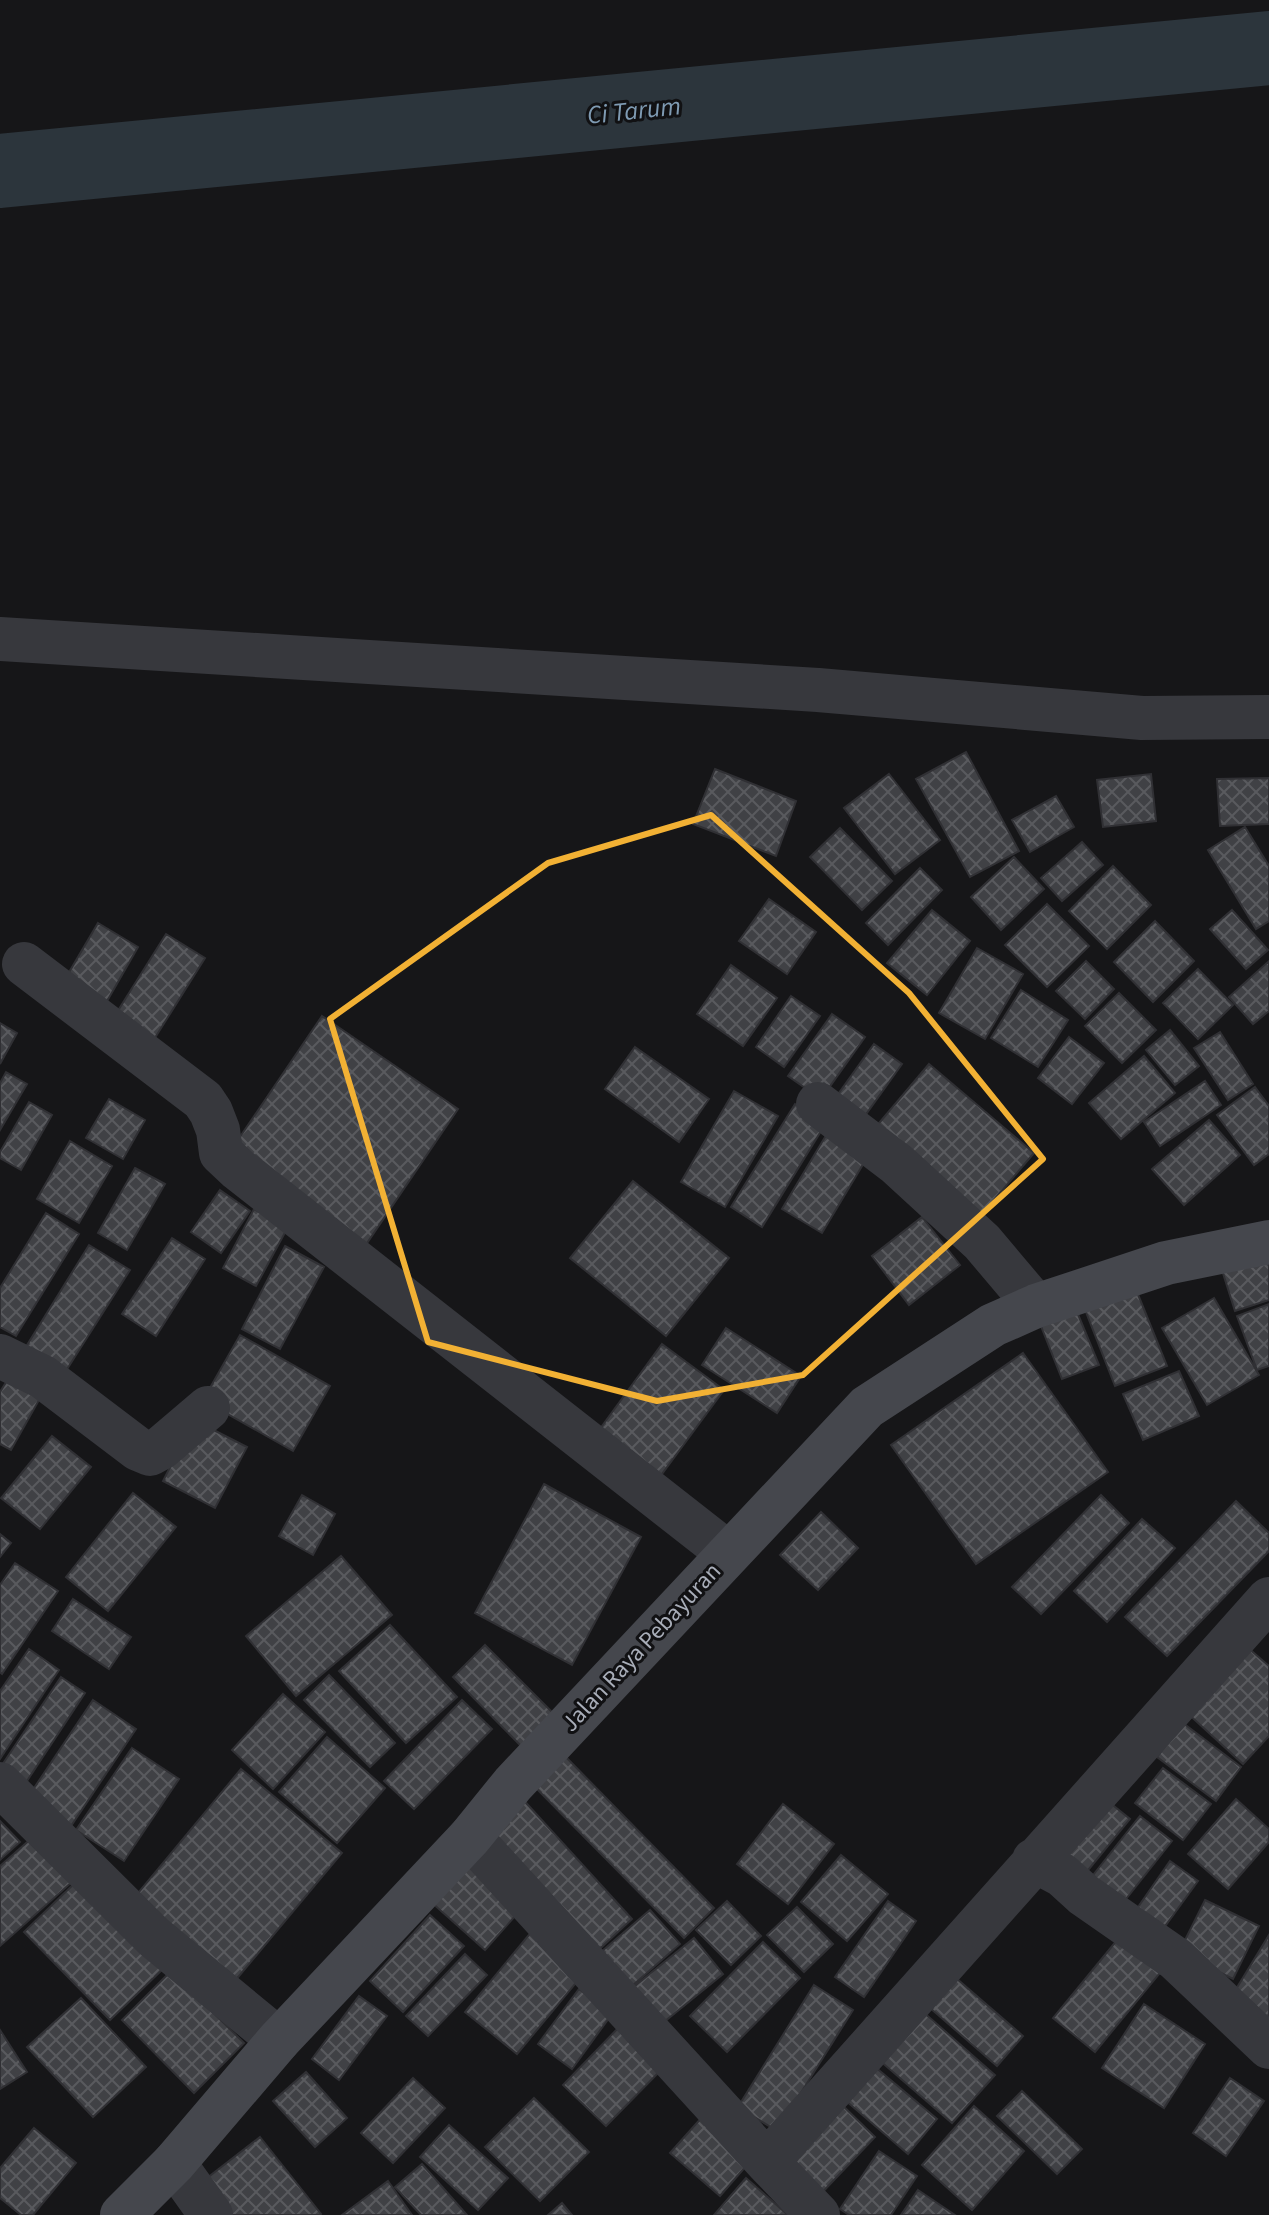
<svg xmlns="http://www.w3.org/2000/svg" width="1269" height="2215" viewBox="0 0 1269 2215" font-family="'Source Sans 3',sans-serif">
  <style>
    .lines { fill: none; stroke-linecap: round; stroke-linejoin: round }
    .river { stroke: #2c353c; stroke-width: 74 }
    .building { fill: url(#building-cross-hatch); stroke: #303034; stroke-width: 2 }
    .street { stroke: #37383d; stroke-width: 44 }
    .secondary { stroke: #45474d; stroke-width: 44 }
    .marked { fill: none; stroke: #f2b134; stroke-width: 6; stroke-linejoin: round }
    .labels { text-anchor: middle; stroke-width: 6; stroke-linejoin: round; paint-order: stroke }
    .street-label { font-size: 24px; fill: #a8adb8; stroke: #111113 }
    .water-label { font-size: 26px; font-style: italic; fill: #7f9bb3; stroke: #111113 }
  </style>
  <defs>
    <pattern id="building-cross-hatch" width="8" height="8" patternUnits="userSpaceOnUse" patternTransform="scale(2)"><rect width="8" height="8" fill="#404145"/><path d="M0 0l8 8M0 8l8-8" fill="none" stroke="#595a5e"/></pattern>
  </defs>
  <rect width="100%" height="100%" fill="#161618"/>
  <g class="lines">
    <path class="river" d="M0,171L1269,48"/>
  </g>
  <path class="building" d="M966,752L1019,851L970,877L916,779Z
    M715,769L796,801L776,856L693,824Z
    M889,774L940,840L895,874L844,808Z
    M1151,774L1156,821L1103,827L1097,780Z
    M1269,778V824L1220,826L1217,779Z
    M1056,796L1074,827L1030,852L1012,820Z
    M1245,827L1269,866V921L1256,929L1208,850Z
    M840,828L892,881L862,910L810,857Z
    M1082,842L1103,865L1062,901L1041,878Z
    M1014,857L1044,889L1001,930L971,897Z
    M1113,866L1151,905L1107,949L1069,911Z
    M920,868L942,890L888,945L866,923Z
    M769,899L816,932L787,974L739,941Z
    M1047,904L1089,946L1047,987L1005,945Z
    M932,910L970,941L927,995L887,963Z
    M1232,910L1268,950L1246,969L1210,929Z
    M1155,921L1194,961L1153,1002L1114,962Z
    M98,923L138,947L102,1010L61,986Z
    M166,934L205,958L153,1041L114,1017Z
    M977,948L1023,974L985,1039L939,1013Z
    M1086,961L1114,989L1085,1019L1056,991Z
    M1269,961V1011L1253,1024L1229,997Z
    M731,965L777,998L743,1046L697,1014Z
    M1198,969L1233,1005L1198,1039L1163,1003Z
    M1021,990L1068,1020L1038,1067L991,1038Z
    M1119,993L1156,1030L1122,1063L1085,1026Z
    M791,996L820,1016L784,1067L756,1047Z
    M832,1014L865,1037L821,1099L788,1076Z
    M322,1016L458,1109L365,1246L229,1153Z
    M0,1023L17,1033L0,1064Z
    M1170,1030L1199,1066L1175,1085L1146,1050Z
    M1220,1032L1253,1084L1228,1100L1194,1048Z
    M1069,1037L1104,1063L1072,1104L1038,1078Z
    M874,1044L902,1064L859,1124L831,1104Z
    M635,1047L709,1099L679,1142L605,1089Z
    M1144,1056L1175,1093L1121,1139L1089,1103Z
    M929,1064L1034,1153L974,1223L869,1135Z
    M6,1072L27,1084L0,1130V1083Z
    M1205,1081L1221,1105L1160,1146L1144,1122Z
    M1255,1087L1269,1106V1154L1254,1165L1217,1115Z
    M734,1091L778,1116L725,1207L681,1182Z
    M109,1099L145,1120L123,1159L86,1138Z
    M29,1102L52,1115L21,1170L0,1158V1152Z
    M795,1104L826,1123L762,1227L731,1207Z
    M1209,1120L1240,1155L1184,1205L1152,1169Z
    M828,1132L868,1156L822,1233L782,1209Z
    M70,1141L112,1166L79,1223L37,1199Z
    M135,1168L165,1184L127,1250L98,1233Z
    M633,1181L729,1258L666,1336L570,1258Z
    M220,1190L250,1211L221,1253L191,1232Z
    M254,1209L288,1227L256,1286L223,1268Z
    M46,1213L79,1234L16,1336L0,1327V1288Z
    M922,1217L960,1265L909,1305L872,1256Z
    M172,1238L205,1259L156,1336L122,1314Z
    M89,1245L130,1270L64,1374L24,1350Z
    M285,1246L324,1267L280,1349L242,1329Z
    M1269,1251V1300L1235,1311L1221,1267Z
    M1135,1287L1167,1366L1115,1386L1084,1307Z
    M1214,1298L1259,1375L1207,1405L1162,1328Z
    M1269,1304V1366L1257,1370L1237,1316Z
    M1075,1307L1099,1365L1062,1379L1039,1321Z
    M726,1328L801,1376L777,1413L702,1365Z
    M240,1335L330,1386L293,1451L203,1400Z
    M662,1344L724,1390L656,1482L594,1437Z
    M1023,1353L1108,1472L976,1564L891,1445Z
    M16,1366L48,1384L11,1450L0,1444V1392Z
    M1179,1371L1199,1416L1143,1440L1123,1394Z
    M194,1420L247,1447L215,1508L163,1481Z
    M52,1436L91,1467L40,1529L1,1498Z
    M544,1484L641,1537L572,1665L475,1613Z
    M133,1493L176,1527L108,1611L66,1577Z
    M302,1495L335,1514L313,1555L279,1536Z
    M1101,1495L1129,1523L1041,1614L1012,1587Z
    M1236,1501L1269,1533V1551L1167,1656L1125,1617Z
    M821,1512L858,1548L818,1590L780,1555Z
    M1142,1519L1175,1548L1107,1622L1074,1591Z
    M0,1534L11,1543L0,1557Z
    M341,1556L392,1615L296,1696L246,1636Z
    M15,1563L58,1591L2,1674L0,1672V1585Z
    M73,1599L131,1637L109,1669L52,1631Z
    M390,1625L457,1697L406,1743L339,1671Z
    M485,1645L556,1716L523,1748L453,1677Z
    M1246,1646L1269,1666V1736L1243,1764L1185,1711Z
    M29,1649L59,1670L0,1759V1691Z
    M329,1675L395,1743L370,1767L304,1700Z
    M61,1677L85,1693L23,1787L0,1768Z
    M283,1694L325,1732L273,1789L232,1750Z
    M93,1700L136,1729L71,1826L28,1797Z
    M462,1700L492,1729L414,1809L384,1781Z
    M1183,1723L1241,1767L1216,1801L1157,1757Z
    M327,1737L385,1788L337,1843L279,1792Z
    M132,1748L179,1779L124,1861L76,1830Z
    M560,1751L714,1908L684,1938L529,1781Z
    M1163,1768L1211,1804L1183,1840L1135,1803Z
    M241,1769L342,1853L234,1982L133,1899Z
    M518,1794L632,1919L592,1956L478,1832Z
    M1104,1798L1130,1819L1080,1880L1054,1859Z
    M1236,1799L1269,1829V1842L1228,1889L1188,1854Z
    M783,1804L834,1844L788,1904L737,1864Z
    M1140,1816L1172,1841L1114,1914L1082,1889Z
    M0,1821L20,1842L0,1860Z
    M33,1837L73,1881L0,1946V1866Z
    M460,1851L523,1907L485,1950L422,1894Z
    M841,1855L888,1894L847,1941L801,1902Z
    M1170,1861L1198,1881L1163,1929L1136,1910Z
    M79,1879L165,1967L110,2020L24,1932Z
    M1205,1900L1259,1926L1233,1979L1179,1952Z
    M727,1901L761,1936L731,1965L696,1930Z
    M888,1901L916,1921L864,1997L835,1977Z
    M797,1907L833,1944L804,1972L767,1935Z
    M650,1910L680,1944L632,1986L602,1951Z
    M430,1915L464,1946L403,2012L370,1981Z
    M1127,1928L1169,1962L1095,2052L1053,2018Z
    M533,1930L585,1972L517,2054L465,2012Z
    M1269,1935V2024L1230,1999Z
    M694,1938L723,1974L659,2026L630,1990Z
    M763,1942L800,1978L727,2052L690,2016Z
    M465,1954L487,1975L428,2036L406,2016Z
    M171,1971L244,2043L194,2093L122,2020Z
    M956,1978L1023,2036L997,2066L930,2008Z
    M814,1985L853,2010L777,2131L738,2107Z
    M579,1989L612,2014L572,2069L538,2044Z
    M359,1996L387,2016L339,2080L312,2059Z
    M81,1998L146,2067L93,2117L27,2047Z
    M1144,2004L1205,2044L1164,2108L1102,2068Z
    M922,2011L995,2075L952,2123L879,2060Z
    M623,2023L666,2065L606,2126L563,2085Z
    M0,2030L27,2072L0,2089Z
    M868,2061L937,2119L908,2154L839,2095Z
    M306,2072L347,2118L315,2147L273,2101Z
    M413,2078L445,2108L393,2163L361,2133Z
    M1230,2078L1264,2101L1226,2156L1193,2133Z
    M1022,2091L1082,2149L1057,2174L997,2116Z
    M534,2098L589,2152L540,2201L485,2147Z
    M837,2100L875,2137L815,2200L776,2163Z
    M974,2106L1024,2151L972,2210L922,2165Z
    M704,2115L753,2158L720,2196L670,2153Z
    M449,2125L508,2178L478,2210L420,2157Z
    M34,2128L76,2163L33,2215H21L0,2198V2168Z
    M260,2137L321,2214L320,2215H228L202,2182Z
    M879,2151L917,2176L891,2215H849L840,2209Z
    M422,2164L467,2215H421L395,2187Z
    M746,2178L788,2215H714Z
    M388,2181L412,2215H342Z
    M918,2190L955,2215H901Z
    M562,2203L572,2215H548Z"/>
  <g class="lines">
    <path class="street" d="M0,639L818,690L1142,718L1269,717
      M24,964L203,1100L211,1112L218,1130L221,1153L238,1169L728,1553
      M818,1104L897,1164L982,1242L1036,1306
      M0,1356L43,1377L138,1449L150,1454L161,1448L208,1408
      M0,1784L154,1937L279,2040
      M470,1837L767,2162L818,2215
      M1034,1860L1062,1875L1084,1895L1176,1959L1269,2047
      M767,2162L1269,1599
      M174,2163L211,2215"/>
    <path class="secondary" d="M122,2215L174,2163L279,2040L470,1837L513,1784L867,1407L993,1325L1036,1306L1166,1263L1269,1242"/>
  </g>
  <path class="marked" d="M711,815L909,993L1043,1159L803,1375L657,1401L428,1342L330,1019L548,863Z"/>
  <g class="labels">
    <g class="street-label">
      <text transform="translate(641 1647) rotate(-47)" y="8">Jalan Raya Pebayuran</text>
    </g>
    <g class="water-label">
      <text transform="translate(634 110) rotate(-6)" y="9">Ci Tarum</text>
    </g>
  </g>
</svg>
